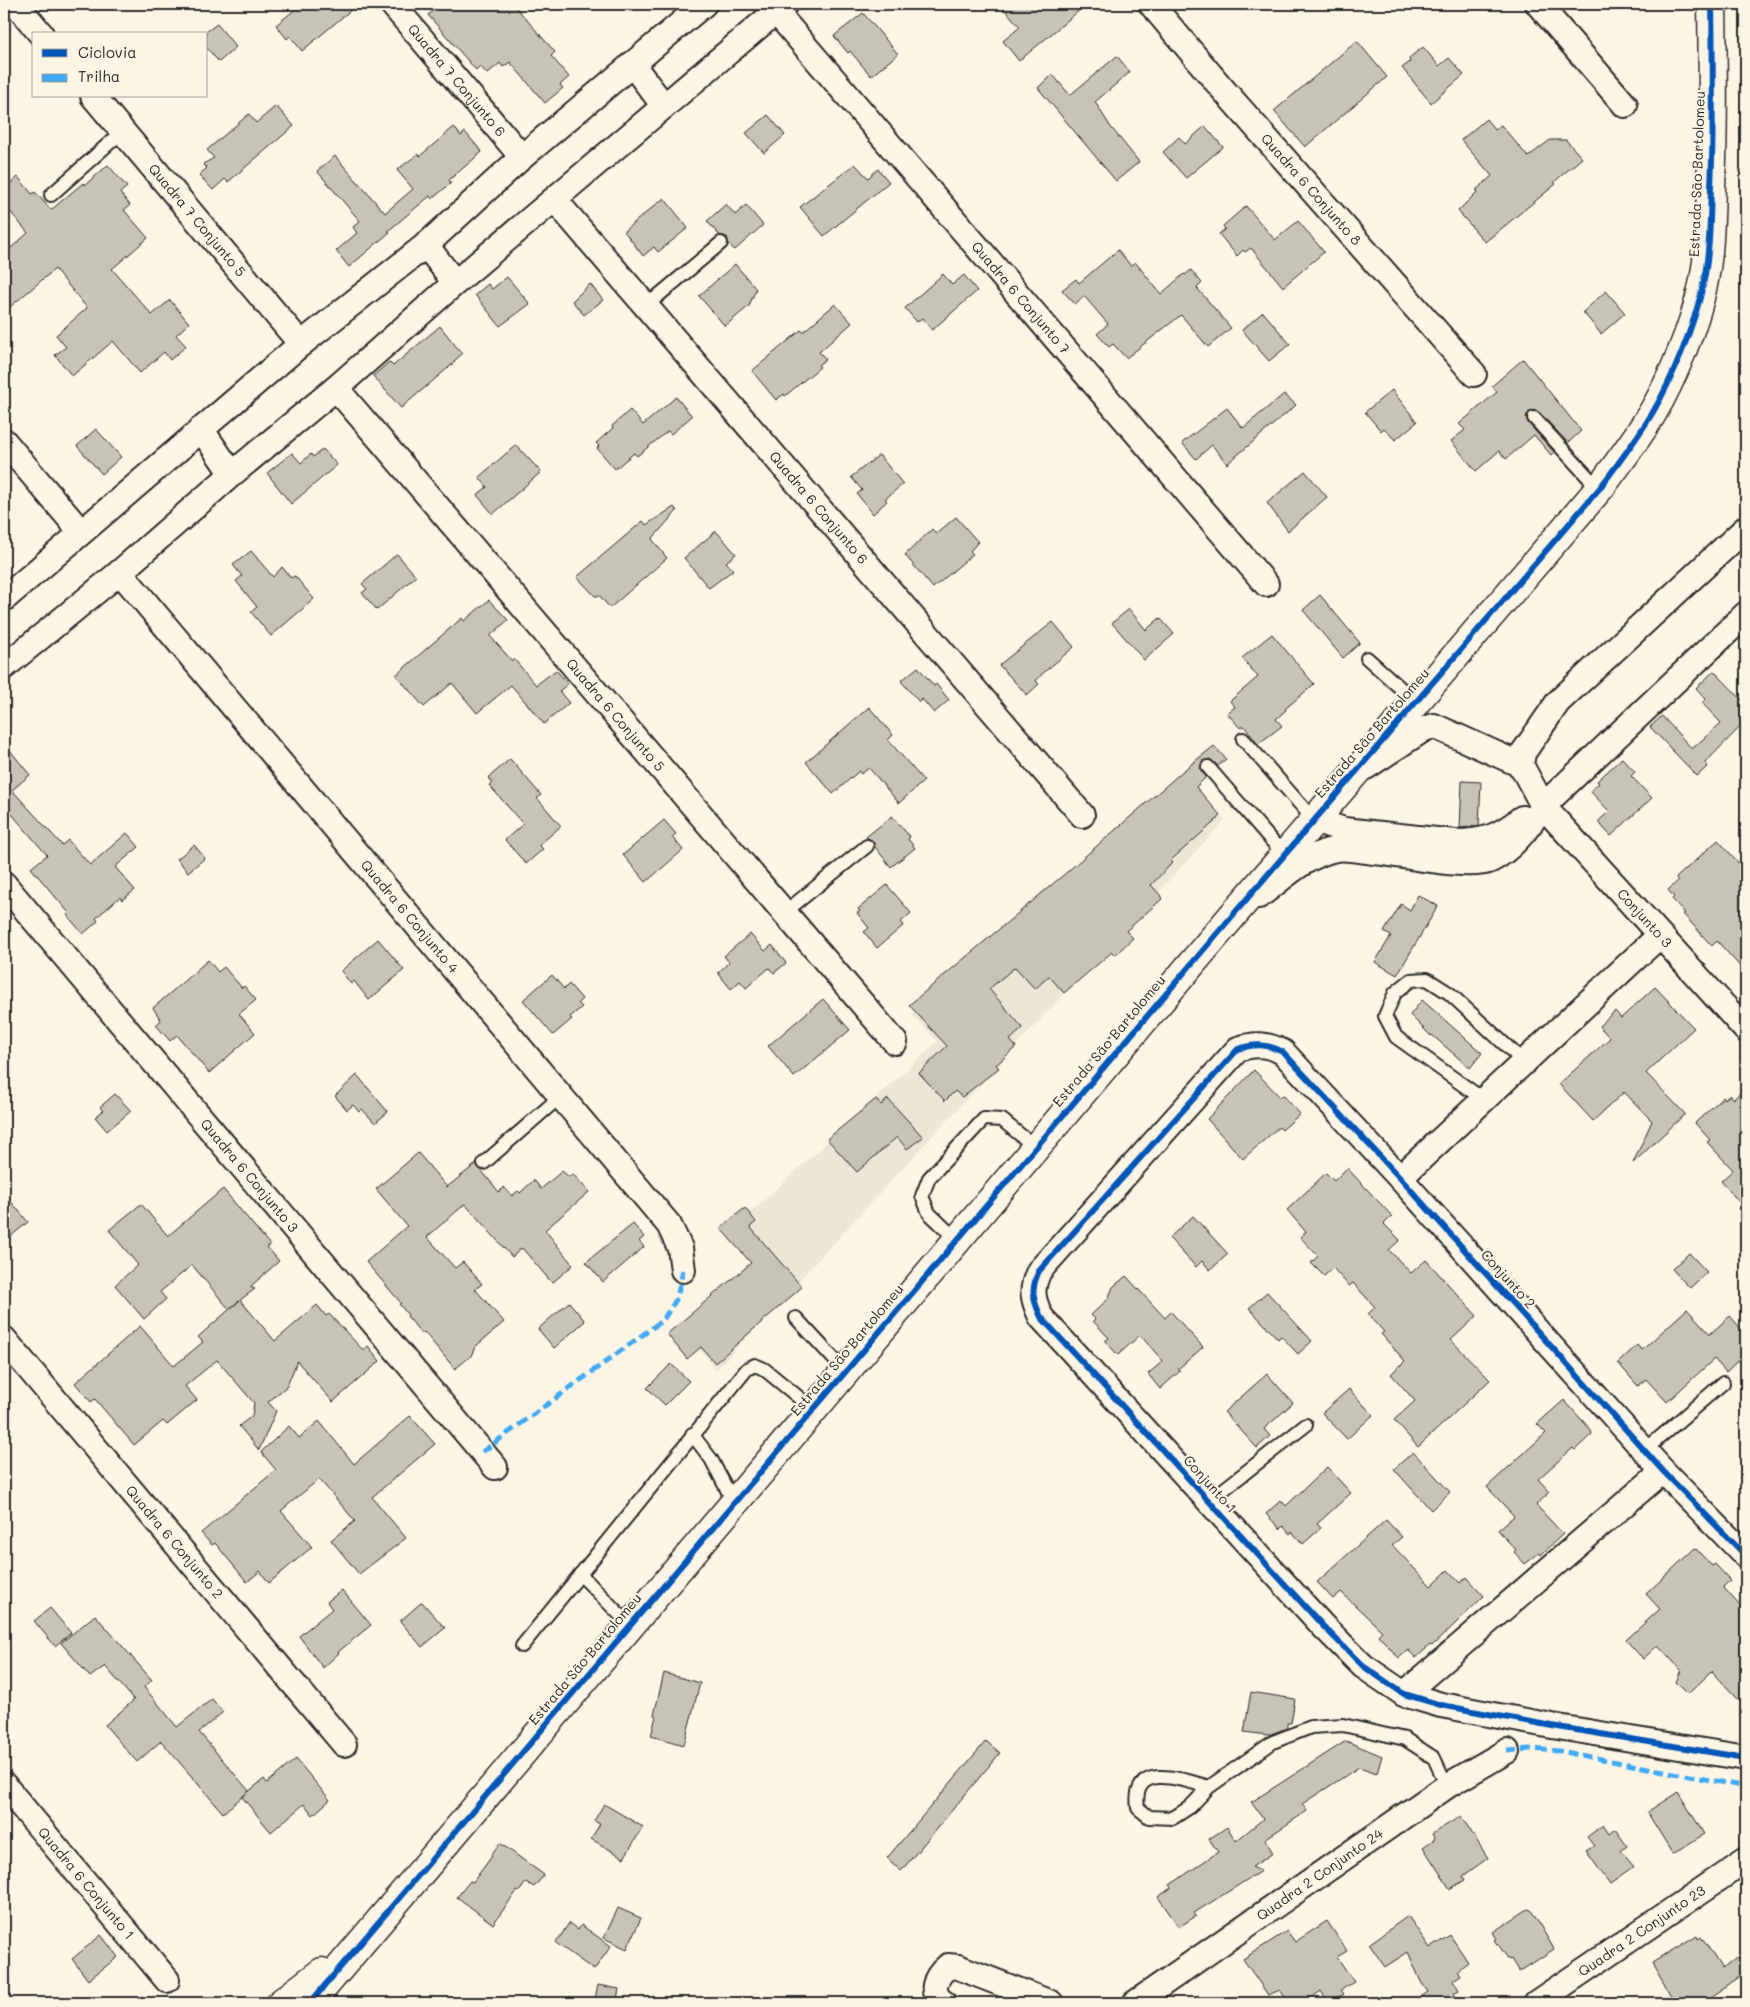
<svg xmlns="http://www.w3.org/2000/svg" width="1750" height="2007" viewBox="0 0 1750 2007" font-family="Mali,sans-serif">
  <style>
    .built { fill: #ece6d7 }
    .building { fill: #c8c3b7; stroke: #2b2b2b }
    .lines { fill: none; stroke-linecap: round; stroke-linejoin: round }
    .service-casing { stroke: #2b2b2b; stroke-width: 16 }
    .minor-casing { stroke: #2b2b2b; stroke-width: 28 }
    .tertiary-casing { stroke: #2b2b2b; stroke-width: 31 }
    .service { stroke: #fcf5e5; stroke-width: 12 }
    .minor { stroke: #fcf5e5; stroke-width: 24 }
    .tertiary { stroke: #fcf5e5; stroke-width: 28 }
    .quiet { stroke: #3fa9f5; stroke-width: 5; stroke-dasharray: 10 5; stroke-linecap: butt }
    .cycleway-casing { stroke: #fcf5e5; stroke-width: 9 }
    .cycleway { stroke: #0057b8; stroke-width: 6 }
    .labels { text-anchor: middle; stroke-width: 4.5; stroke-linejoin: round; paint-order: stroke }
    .street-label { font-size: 14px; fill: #2b2b2b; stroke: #fcf5e5 }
  </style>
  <rect width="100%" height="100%" fill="#fcf5e5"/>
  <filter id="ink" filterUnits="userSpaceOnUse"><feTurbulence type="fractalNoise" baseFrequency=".02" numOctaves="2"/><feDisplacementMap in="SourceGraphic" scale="10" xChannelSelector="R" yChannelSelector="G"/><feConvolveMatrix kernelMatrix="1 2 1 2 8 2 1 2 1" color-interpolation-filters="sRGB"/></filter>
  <g filter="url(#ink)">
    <path class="built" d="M1179,775L1225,820L716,1370L682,1327L756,1267L727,1234L938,1041L912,1015Z"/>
    <path class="building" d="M302,4H358L302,51L290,36L287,39L276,25Z
      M441,4H513L555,52L551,56L569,77L560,85L563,88L545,103L510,62L503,67L500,63L487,74L480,66L476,70L428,15Z
      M1000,4H1087L1019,61L1003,41L1020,27Z
      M863,13L898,54L871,76L850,51L848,53L834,36Z
      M217,24L236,47L219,62L206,47V32Z
      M1357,41L1387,77L1305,147L1274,111Z
      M1423,47L1439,66L1449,58L1464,75L1431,103L1402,68L1410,62L1409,58Z
      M1117,56L1130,72L1095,102L1110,126L1139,162L1116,181L1038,88L1052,74L1070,95Z
      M276,106L294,126L228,182L225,179L213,190L199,175L207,168L203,164L214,158L207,150L249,114L256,123Z
      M768,115L785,135L764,153L746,133Z
      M1486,119L1495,130L1501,125L1528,157L1550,140H1566L1582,158L1554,182L1556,184L1485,242L1458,211L1478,191L1476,190L1492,176L1461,140Z
      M1205,126L1223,147L1186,178L1163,152L1179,137L1185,144Z
      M454,127L461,136L465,132L482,152L449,180L451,183L432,199L430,196L388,231L390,232L349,267L336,251L357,233L353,227L360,221L317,171L335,156L385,213L413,189L397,170L418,154L420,156Z
      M855,164L868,178L878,169L889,182L824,236L800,207Z
      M108,165L127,187L120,193L130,205L124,210L148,238L112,269L152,315L170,300L189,323L176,335L186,346L170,360L164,352L140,373L113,341L72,376L55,355L66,347L56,335L87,308L55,269L4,312V254L28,233L4,204V189L18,177L32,194L35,192L51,210L83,183L85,185Z
      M664,198L688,228L658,252L654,247L643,256L624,231Z
      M726,204L735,215L746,205L763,225L735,250L729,245L727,237L719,235L707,221Z
      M1246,206L1275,240L1298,221L1324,252L1283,287L1251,248L1245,252L1243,250L1237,256L1219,234L1225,229L1223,226Z
      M1118,250L1131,266L1135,262L1161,294L1184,274L1185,275L1191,270L1202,283L1197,288L1231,328L1208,347L1181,315L1126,358L1113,344L1109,347L1097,334L1108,324L1084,296L1075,304L1062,290L1076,279L1079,283Z
      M735,264L756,289L749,306L725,326L699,296Z
      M943,274L952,285L964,275L977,291L932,330L922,318L917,322L905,308Z
      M507,277L530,304L500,326L475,295L488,284L492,289Z
      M590,284L603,300L584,315L572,301Z
      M1606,291L1625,313L1601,334L1583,312Z
      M835,304L852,323L819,352L826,359L818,365L820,367L785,396L784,394L776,400L752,371L801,330L803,332Z
      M1263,312L1290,344L1269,361L1242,330Z
      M440,326L462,354L454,361L455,362L401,408L373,376L389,362L393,366Z
      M1523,359L1581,431L1568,443L1540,413L1532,410L1526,416L1528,423L1554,452L1551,455L1534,435L1506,459L1499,451L1476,471L1451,441L1465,430L1459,424L1497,392L1492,386Z
      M1392,390L1417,422L1395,440L1384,428L1381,431L1365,412Z
      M1284,394L1296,405L1227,464L1212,445L1196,459L1182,443L1227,408L1243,428Z
      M676,397L692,416L671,434L668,431L637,456L634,453L615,469L597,448L599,446L596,443L613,428L612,426L630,410L643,425Z
      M96,429L121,457L102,474L77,446Z
      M516,445L541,472L493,514L477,495L487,487L479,477Z
      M323,449L337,465L291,504L267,473L292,453L301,463L311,454L313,457Z
      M879,455L903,484L885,499L887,501L873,514L857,494L862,490L851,477Z
      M1305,471L1327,497L1288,531L1267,503Z
      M674,507L677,511L652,539L667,558L610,608L600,596H595L577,577L643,521L646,525Z
      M956,517L978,542L970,551L973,554L933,588L905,555L932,529L936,534Z
      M716,531L736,554L726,562L733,570L709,588L684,558Z
      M251,551L273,577L282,567L291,578L295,576L314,599L271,636L251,612L257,607L236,581L242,576L233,565Z
      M397,554L416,576L377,610L362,593L367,589L362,584Z
      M1320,595L1360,643L1343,658L1303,610Z
      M489,600L508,620L490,636L512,661L514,659L536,685L556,670L568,684L559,691L569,703L544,724L511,685L477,713L452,683L424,707L396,675L462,618L464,621Z
      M1129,609L1146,630L1160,618L1174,634L1144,660L1112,623Z
      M1053,622L1074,647L1042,674L1036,681L1039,684L1027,695L999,665Z
      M1272,634L1314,684L1285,709L1286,710L1276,719L1282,726L1258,744L1244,726L1240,728L1227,713L1235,707L1230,701L1258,677L1242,658Z
      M918,667L934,686L936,684L949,700L934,713L922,699L919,702L901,681Z
      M1714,671L1746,704V721L1705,763L1708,766L1697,776L1650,727L1662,716L1692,749L1721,723L1702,703L1706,699L1696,688Z
      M869,707L893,735L888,740L924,781L899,803L869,768L861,774L859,771L833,794L806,762Z
      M4,743L30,775L12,790L62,845L68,840L90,865L127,833L139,847L115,867L135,890L122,900L120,897L96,918L98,921L83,934L67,915L69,913L31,868L47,855L4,805Z
      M1214,746L1226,759L1218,766L1210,759L1202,761L1200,769L1206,777L1196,787L1221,816L1170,861L1172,863L1151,885L1163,898L1126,931L1133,938L1115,955L1112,952L1064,993L1049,976L1035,989L1015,967L989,989L1023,1028L1010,1040L1016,1047L996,1065L999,1068L962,1097L955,1091L945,1101L919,1073L947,1046L909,1005L1067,872L1184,770Z
      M1622,758L1635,772L1631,776L1652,798L1611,836L1598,822L1609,811L1590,791L1599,783L1597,781Z
      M510,759L541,795L537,798L561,826L539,845L543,849L526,864L505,840L523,824L489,785L492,783L488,778Z
      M1462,781L1481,782L1479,826L1460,828Z
      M892,816L910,837L908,839L915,848L891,867L875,847L873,841L866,837Z
      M664,820L676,834L672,837L683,850L646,882L623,855Z
      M1718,840L1746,871V973L1717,941L1712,946L1683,914L1685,913L1672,899L1674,897L1668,890L1678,881L1676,878Z
      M194,845L205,858L188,872L177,859Z
      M887,885L911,913L901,922L904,925L877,948L864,932L869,928L857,913L860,911L858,909Z
      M1418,895L1438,906L1397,975L1375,962L1391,936L1384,932L1401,904L1410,910Z
      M750,934L765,951L772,945L786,963L774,973L769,968L746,988L740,981L731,989L718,973L729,962L724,956Z
      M378,939L404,970L369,1000L354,981L351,984L341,971Z
      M208,960L218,972L224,967L242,988L244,986L256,1000L239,1014L255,1033L209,1073L177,1035L170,1041L156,1025L161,1020L153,1008Z
      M552,975L564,989L569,984L582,999L578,1003L582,1007L570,1017L572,1019L553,1035L523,1000Z
      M1655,987L1694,1028L1646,1073L1685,1114L1633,1163L1652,1121L1624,1092L1593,1121L1559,1084L1610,1038L1599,1026L1615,1011L1621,1018Z
      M823,999L850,1030L794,1077L768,1046Z
      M1422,1000L1482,1053L1470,1068L1432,1035L1431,1036L1410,1015Z
      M1254,1070L1280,1097L1283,1095L1300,1114L1282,1130L1279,1127L1272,1133L1243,1159L1207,1119Z
      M357,1075L388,1112L375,1123L362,1109L359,1112L353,1105L347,1110L335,1096Z
      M1746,1086V1210L1721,1181L1733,1170L1707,1142L1710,1140L1695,1123L1723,1097L1725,1099L1730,1095L1734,1099Z
      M115,1094L131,1111L107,1131L95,1117L103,1111L100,1107Z
      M876,1099L881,1105L888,1099L923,1137L907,1149L897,1137L857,1172L827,1139Z
      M418,1153L447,1187L476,1164L499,1192L504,1187L512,1196L518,1191L520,1193L534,1180L541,1189L562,1171L569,1177L573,1174L589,1192L545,1230L573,1265L552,1283L522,1248L512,1257L465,1204L427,1237L455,1268L463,1262L482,1284L475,1289L504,1322L475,1347L471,1356L455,1369L424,1332L422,1334L407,1316L408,1315L399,1304L401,1303L366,1262L407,1226L376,1189Z
      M1347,1168L1392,1216L1384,1224L1400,1240L1389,1250L1411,1273L1426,1260L1477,1316L1451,1340L1490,1380L1418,1447L1394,1420L1415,1401L1391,1374L1405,1361L1381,1334L1384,1332L1368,1314L1375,1307L1353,1283L1349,1286L1333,1268L1324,1276L1311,1263L1318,1256L1300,1237L1306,1232L1287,1210L1326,1173L1334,1181Z
      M223,1189L270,1245L267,1247L279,1261L250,1287L255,1289L240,1300L275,1341L317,1305L326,1316L329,1314L363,1350L368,1346L380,1361L333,1402L297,1361L287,1386L268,1402L276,1411L259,1450L239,1426L252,1416L254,1403L217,1360L185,1386L197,1400L167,1425L163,1421L134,1445L95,1399L91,1402L75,1383L140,1326L174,1366L203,1342L198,1337L239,1301L229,1309L192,1265L160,1292L166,1299L144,1319L115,1285L138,1265L109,1230L141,1204L168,1236Z
      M4,1193L28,1222L4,1242Z
      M745,1208L756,1222L750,1227L802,1287L715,1363L701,1347L687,1359L667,1334L751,1263L720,1228Z
      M1193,1216L1228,1254L1210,1270L1202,1261L1196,1267L1169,1238Z
      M633,1224L644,1237L639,1241L644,1247L603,1282L586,1262Z
      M1689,1253L1707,1272L1690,1288L1672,1269Z
      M1126,1276L1165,1318L1171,1312L1203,1347L1178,1369L1180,1371L1160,1389L1148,1374L1163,1361L1140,1335L1118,1355L1105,1341L1109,1338L1093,1321L1095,1319L1091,1315L1108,1299L1113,1287Z
      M1267,1292L1312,1341L1298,1354L1281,1336L1278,1339L1249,1308Z
      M569,1302L585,1321L554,1348L538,1329Z
      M1687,1309L1710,1334L1730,1316L1746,1334V1353L1726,1372L1714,1359L1667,1402L1646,1379L1638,1386L1618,1363L1637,1345L1642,1350Z
      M671,1364L689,1381L665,1405L647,1388Z
      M1267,1374L1293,1403L1264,1429L1270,1436L1257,1448L1224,1412Z
      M1349,1389L1373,1415L1347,1439L1322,1413Z
      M1564,1400L1591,1430L1592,1434L1575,1450L1573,1448L1538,1479L1550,1492L1536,1505L1563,1534L1541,1555L1539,1553L1525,1564L1514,1552L1516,1550L1498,1530L1514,1516L1487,1487L1546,1433L1537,1424Z
      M410,1416L435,1444L372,1497L406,1538L359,1574L331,1540L355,1521L319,1479L281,1511L312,1547L269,1583L260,1571L247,1582L215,1543L212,1545L201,1533L276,1470L261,1452L289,1426L299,1438L319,1421L354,1464Z
      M1413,1452L1450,1492L1431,1510L1394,1469Z
      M1327,1467L1351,1493L1317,1524L1321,1528L1303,1544L1292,1532L1290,1534L1283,1526L1280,1529L1266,1514L1281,1500L1286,1506Z
      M1386,1520L1402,1537L1392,1545L1431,1586L1448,1570L1460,1583L1467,1577L1484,1596L1432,1646L1430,1645L1416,1658L1408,1650L1399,1658L1378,1635L1382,1631L1341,1592L1333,1599L1317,1582Z
      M1695,1548L1712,1566L1715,1564L1730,1580L1723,1587L1741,1607L1738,1610L1746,1620V1708L1712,1671L1688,1694L1676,1682L1681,1670L1658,1645L1643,1659L1626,1640L1660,1609L1646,1594Z
      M342,1590L371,1625L338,1652L339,1653L323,1668L299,1636L332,1609L327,1602Z
      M422,1602L445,1628L422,1647L400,1621Z
      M50,1608L71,1633L55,1646L34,1621Z
      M95,1615L152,1680L144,1687L177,1727L212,1699L223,1712L199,1732L249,1791L223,1813L161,1741L137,1762L105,1725L134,1700L105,1666L90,1677L61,1643Z
      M664,1673L700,1683L684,1745L651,1736L656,1716L654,1715Z
      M1251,1692L1295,1699L1291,1723H1287V1728L1268,1735L1244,1732Z
      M986,1741L1000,1753L901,1871L887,1858Z
      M1346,1741L1382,1756L1377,1773L1359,1767L1302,1804L1307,1811L1265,1839L1273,1853L1252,1867L1261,1871L1194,1913L1196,1916L1179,1927L1158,1897L1171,1888L1170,1885L1218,1852L1209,1839L1227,1827L1236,1841L1263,1819L1251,1802L1253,1801Z
      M296,1759L330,1800L313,1815L304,1804L271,1832L242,1797L264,1779L267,1783Z
      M1678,1792L1704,1834L1673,1854L1647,1812Z
      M604,1804L643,1827L624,1858L591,1839L600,1824L594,1821Z
      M1461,1816L1488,1858L1463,1876L1465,1880L1450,1889L1423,1847L1435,1839L1432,1834Z
      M1603,1825L1609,1834L1615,1829L1627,1846L1621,1851L1634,1867L1610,1884L1586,1851L1594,1846L1587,1837Z
      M500,1843L544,1875L534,1887L526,1882L519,1892L517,1891L493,1924L457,1897L470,1881L473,1882L492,1856L491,1855Z
      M618,1908L641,1918L627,1949L604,1938Z
      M1528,1909L1531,1910L1554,1949L1519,1972L1511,1959L1509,1960L1495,1940L1497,1939L1493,1932Z
      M1408,1916L1430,1948L1450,1935L1468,1962L1458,1970L1461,1975L1453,1980L1459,1990L1453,1994L1460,2003H1412L1428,1992L1421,1982L1408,1952L1385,1967L1369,1944Z
      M1327,1921L1347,1951L1337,1957L1354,1982L1341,1990L1344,1994L1329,2003L1321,1991L1304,2003H1289L1280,1990L1268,1995L1243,1959L1287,1931L1295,1942Z
      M569,1923L578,1930L581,1925L611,1946L594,1970L556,1943Z
      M101,1935L118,1957L88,1980L72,1959Z
      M1697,1935L1698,1938L1701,1936L1722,1969L1746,1952V1973L1701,2003H1679L1673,1995L1671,1996L1652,1963Z
      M598,1985L619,1989L616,2003H594Z"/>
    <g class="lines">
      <g class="service-casing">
        <path id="service" d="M51,195L123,131
          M646,306L721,243
          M1534,418L1599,489
          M1367,658L1416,702
          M1243,739L1314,820
          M1208,767L1284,855
          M785,912L867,846
          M1484,1100L1396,1037L1385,1016L1395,993L1411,980L1427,979L1449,993L1524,1062
          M484,1163L561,1096
          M957,1240L929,1213L922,1196L929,1178L984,1119L1002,1120L1035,1147
          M796,1318L845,1371
          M692,1434L711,1459L734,1503
          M1645,1450L1723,1383
          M1209,1501L1306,1425
          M580,1574L630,1625
          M522,1646L747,1369L755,1365L764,1369L813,1409
          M1209,1787C1184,1780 1131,1760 1138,1808L1149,1817L1173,1818L1190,1807L1209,1787L1273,1742L1311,1727L1343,1725L1405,1739L1434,1758L1447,1786"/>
      </g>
      <g class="minor-casing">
        <g id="minor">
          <path d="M16,4L41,34"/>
          <path id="s1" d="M392,4L522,157"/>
          <path id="s2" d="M1151,4L1220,86L1474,374"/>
          <path d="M1538,4L1625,105"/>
          <path id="s3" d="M776,12L1266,584"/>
          <path d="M632,64L664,106"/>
          <path id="s4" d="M93,96L301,344"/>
          <path id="s5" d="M555,200L1082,815"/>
          <path d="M426,245L455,283"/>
          <path id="s6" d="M336,388L895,1042"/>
          <path d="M201,429L232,474"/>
          <path d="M4,441L81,532"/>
          <path id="s7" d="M1746,528L1558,702L1523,753L1521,765L1543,806L1746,1030"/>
          <path id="s8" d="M120,572L669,1225L680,1248L683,1270"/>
          <path d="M4,599L301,344L426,245L522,157L704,4"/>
          <path d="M4,667L120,572L232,474L336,388L455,283L785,4"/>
          <path d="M1366,767L1424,729L1434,726L1521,765"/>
          <path d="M1314,820L1344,830L1455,842C1485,842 1498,837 1522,818"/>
          <path id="s9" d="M4,884L495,1467"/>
          <path d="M1259,896C1283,878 1306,855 1336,849C1347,847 1362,851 1374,852C1400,854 1471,870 1491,860C1513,849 1529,826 1543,806L1746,614"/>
          <path d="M1400,1178L1659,936"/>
          <path id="s10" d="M4,1339L344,1744"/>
          <path d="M1746,1556L1663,1471L1400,1178L1283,1052C1267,1044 1255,1043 1238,1049L1039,1271C1030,1290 1033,1300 1041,1317L1323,1626L1363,1666L1404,1694L1441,1705L1552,1726L1746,1758"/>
          <path d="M1404,1694L1663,1471"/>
          <path id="s11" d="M4,1785L167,1980"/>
          <path d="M944,2003C928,1992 935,1977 948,1966L958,1967L1051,2003"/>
          <path id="s12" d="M1135,2003L1447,1786L1507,1751"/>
          <path id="s13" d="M1536,2003L1746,1860"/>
        </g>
      </g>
      <g class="tertiary-casing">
        <path id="tertiary" d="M281,2003L322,1972
          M310,2003L1233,915L1599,489C1618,464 1637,439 1653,412C1673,378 1695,323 1703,285C1710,252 1710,219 1711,186C1714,125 1713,65 1712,4"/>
      </g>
      <use href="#service" class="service"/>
      <use href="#minor" class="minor"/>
      <use href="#tertiary" class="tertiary"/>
      <path class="quiet" d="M482,1452L663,1320L677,1298L683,1270
        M1507,1751L1530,1749L1560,1751L1746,1787"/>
      <g class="cycleway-casing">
        <path id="cycleway" d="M1746,1556L1663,1471L1400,1178L1283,1052C1267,1044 1255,1043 1238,1049L1039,1271C1030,1290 1033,1300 1041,1317L1323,1626L1363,1666L1404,1694L1441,1705L1552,1726L1746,1758
          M310,2003L1233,915L1599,489C1618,464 1637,439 1653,412C1673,378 1695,323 1703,285C1710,252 1710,219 1711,186C1714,125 1713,65 1712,4"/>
      </g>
      <use href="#cycleway" class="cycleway"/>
    </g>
  </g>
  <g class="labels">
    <g class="street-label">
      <text dy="5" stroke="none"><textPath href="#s1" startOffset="100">Quadra 7 Conjunto 6</textPath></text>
      <text transform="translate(1697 174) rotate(-88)" y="5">Estrada São Bartolomeu</text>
      <text dy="5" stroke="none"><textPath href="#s2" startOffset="245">Quadra 6 Conjunto 8</textPath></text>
      <text dy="5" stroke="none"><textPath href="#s4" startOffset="162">Quadra 7 Conjunto 5</textPath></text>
      <text dy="5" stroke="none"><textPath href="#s3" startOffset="376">Quadra 6 Conjunto 7</textPath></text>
      <text dy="5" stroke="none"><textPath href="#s5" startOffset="405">Quadra 6 Conjunto 6</textPath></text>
      <text dy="5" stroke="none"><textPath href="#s6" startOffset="430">Quadra 6 Conjunto 5</textPath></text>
      <text transform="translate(1372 733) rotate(-49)" y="5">Estrada São Bartolomeu</text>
      <text dy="5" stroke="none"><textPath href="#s8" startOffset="450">Quadra 6 Conjunto 4</textPath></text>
      <text dy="5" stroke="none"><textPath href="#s7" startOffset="528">Conjunto 3</textPath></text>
      <text transform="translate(1109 1041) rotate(-50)" y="5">Estrada São Bartolomeu</text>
      <text dy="5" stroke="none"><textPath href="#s9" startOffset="381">Quadra 6 Conjunto 3</textPath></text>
      <text transform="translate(1508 1279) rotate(48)" y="5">Conjunto 2</text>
      <text transform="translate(847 1350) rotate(-50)" y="5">Estrada São Bartolomeu</text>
      <text transform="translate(1210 1484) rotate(48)" y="5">Conjunto 1</text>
      <text dy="5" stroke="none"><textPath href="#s10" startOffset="265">Quadra 6 Conjunto 2</textPath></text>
      <text transform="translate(585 1659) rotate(-50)" y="5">Estrada São Bartolomeu</text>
      <text dy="5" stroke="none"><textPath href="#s12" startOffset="225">Quadra 2 Conjunto 24</textPath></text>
      <text dy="5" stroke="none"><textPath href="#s11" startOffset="128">Quadra 6 Conjunto 1</textPath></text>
      <text dy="5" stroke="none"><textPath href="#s13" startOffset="128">Quadra 2 Conjunto 23</textPath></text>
    </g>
  </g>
  <rect width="1750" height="2007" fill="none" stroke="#fcf5e5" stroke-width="20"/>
  <rect x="10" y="10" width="1730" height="1987" fill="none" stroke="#2b2b2b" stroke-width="2" filter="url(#ink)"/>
  <rect x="32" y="32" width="175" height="65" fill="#fcf5e5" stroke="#a8a49b"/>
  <rect x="42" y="49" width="25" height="8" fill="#0057b8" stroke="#a8a49b"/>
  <text x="78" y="58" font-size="15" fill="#2b2b2b">Ciclovia</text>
  <rect x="42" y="74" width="25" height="8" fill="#3fa9f5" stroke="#a8a49b"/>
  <text x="78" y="82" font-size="15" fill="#2b2b2b">Trilha</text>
</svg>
